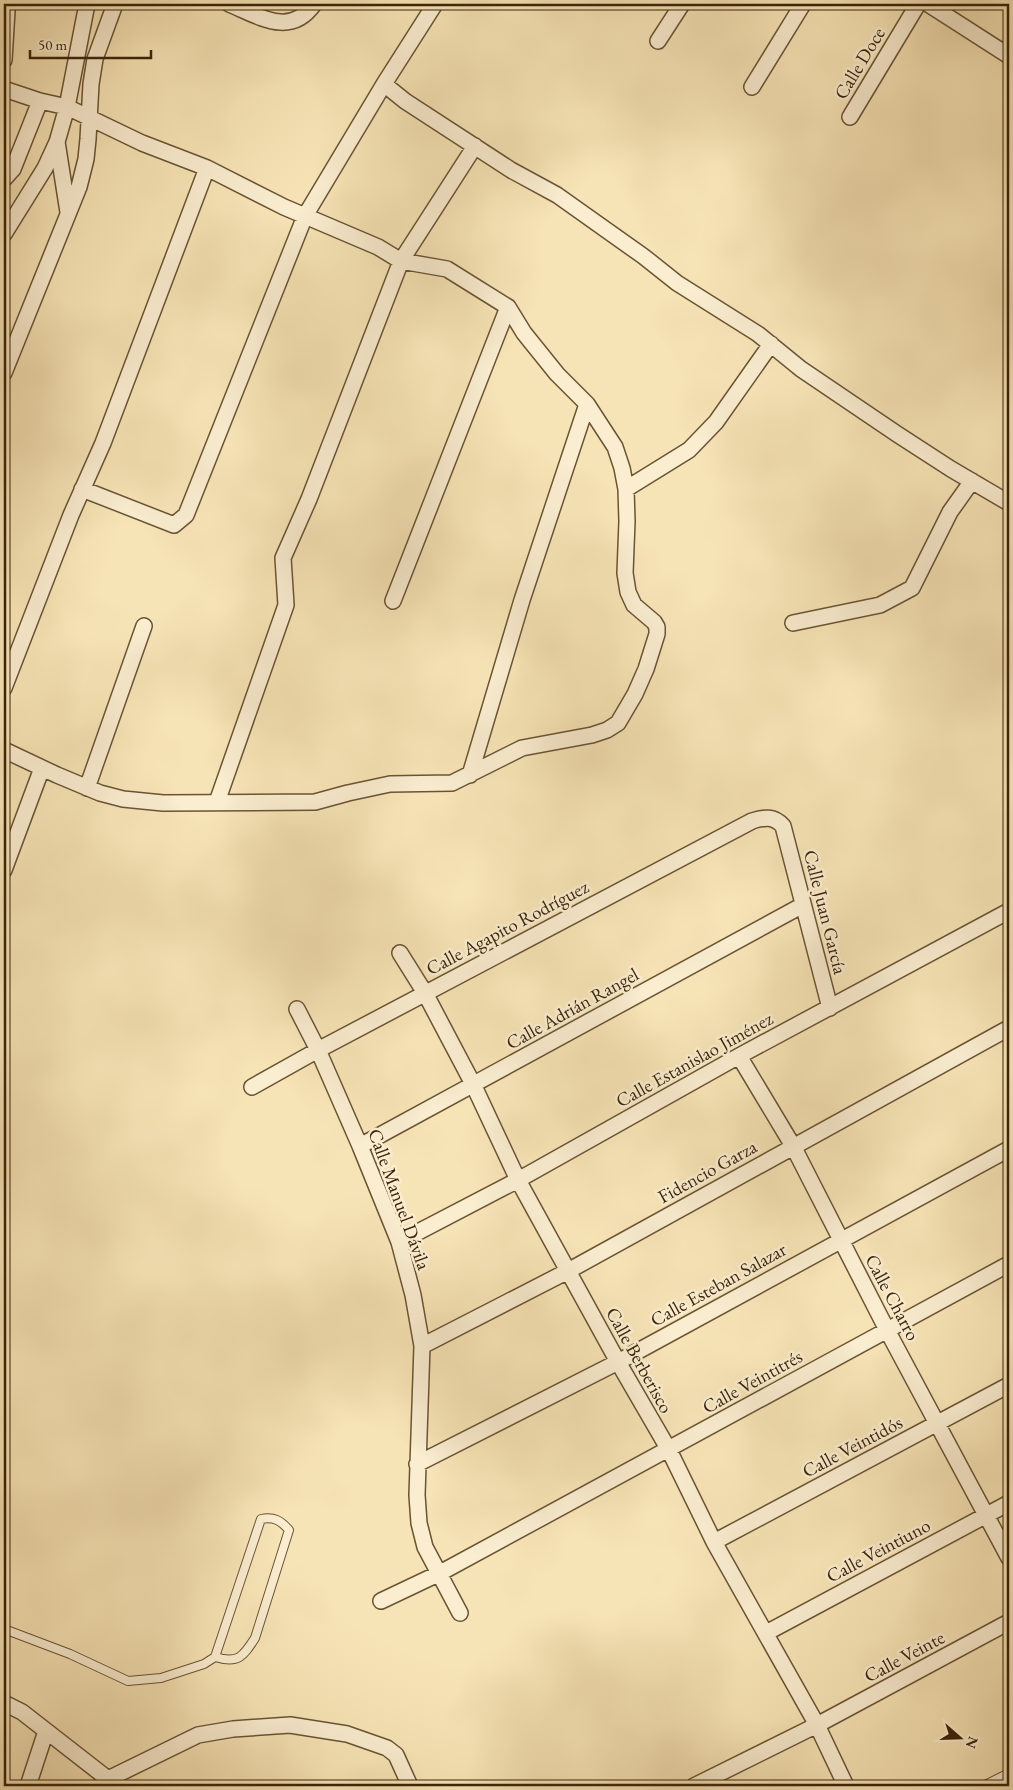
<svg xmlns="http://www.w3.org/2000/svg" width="1013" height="1790" viewBox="0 0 1013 1790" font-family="'EB Garamond',serif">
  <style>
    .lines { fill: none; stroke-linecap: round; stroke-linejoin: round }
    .lane-casing { stroke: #695434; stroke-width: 10 }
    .street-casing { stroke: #695434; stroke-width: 18 }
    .lane { stroke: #faedd0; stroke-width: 8 }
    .street { stroke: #faedd0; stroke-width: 15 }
    .labels { text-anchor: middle; stroke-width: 5; stroke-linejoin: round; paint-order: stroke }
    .street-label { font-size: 19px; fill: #3a2409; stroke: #faedd0 }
  </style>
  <rect width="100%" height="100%" fill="#f7e4b6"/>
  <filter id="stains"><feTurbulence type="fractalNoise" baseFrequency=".004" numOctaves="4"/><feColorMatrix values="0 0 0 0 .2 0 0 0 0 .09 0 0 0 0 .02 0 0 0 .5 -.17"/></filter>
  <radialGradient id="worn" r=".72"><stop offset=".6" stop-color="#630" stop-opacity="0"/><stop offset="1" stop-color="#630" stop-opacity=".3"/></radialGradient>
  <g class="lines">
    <g class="lane-casing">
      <path id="lane" d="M4,1629L70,1654L128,1681L161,1678L204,1664L215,1657L261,1519C274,1516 281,1521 289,1530L255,1638C243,1657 238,1664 215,1657
        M983,1786L1009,1773"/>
    </g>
    <g class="street-casing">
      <path id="street" d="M229,4C259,16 290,38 314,4
        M928,4L1009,56
        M658,41L682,4
        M4,60L7,11L6,4
        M384,84L405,101L511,170L557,195L643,256L677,283L758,334L801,369L897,434L951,469L1009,503
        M752,87L803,4
        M4,89L40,101L67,107L142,143L207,168L284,207L378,247L401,261L447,269L508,307L524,333L557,374L587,404L615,447L622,468L626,489L627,521L625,573L628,592L634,605L654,622L657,627V634L646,669L635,694L618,723L607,730L592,735L522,748L452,783L390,784L348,793L315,802L163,803L123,799L100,793L57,775L4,750
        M850,117L918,4
        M57,142L68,212
        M4,179L13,169L40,101
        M4,234L45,168L57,142L67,107L87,4
        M4,373L79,187L86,159L88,139L91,84L95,59L115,4
        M82,489L174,525L186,515L305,216L384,84L435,4
        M626,489L689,450L716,422L771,344
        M393,601L508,307
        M793,623L880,605L912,588L950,512L972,481
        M4,688L71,515L103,443L207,168
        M470,775L522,600L587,404
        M87,788L144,626
        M217,802L286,605L283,558L309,499L401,261L475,146
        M4,870L42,768
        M400,953L425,993L473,1084L518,1180L618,1362L669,1450L714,1542L817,1725L846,1786
        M297,1009L318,1050L360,1146L399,1242L413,1295L422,1346L417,1495L419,1523L425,1547L460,1613
        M739,1056L793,1146L887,1330L1009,1558
        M252,1087L318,1050L752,821C765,817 774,816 783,826L830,1008
        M360,1146L803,905
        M399,1242L518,1180L739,1056L1009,911
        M422,1346L568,1271L1009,1028
        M417,1464L618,1362L1009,1149
        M714,1542L1009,1385
        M381,1601L440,1573L1009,1264
        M766,1633L1009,1503
        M4,1703L22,1712L108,1779
        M28,1786L46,1731
        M100,1786L108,1779L198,1735L233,1729L290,1725L347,1734L387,1748L396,1755L410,1786
        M694,1786L817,1725L1009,1622"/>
    </g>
    <use href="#lane" class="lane"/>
    <use href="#street" class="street"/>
  </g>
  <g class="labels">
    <g class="street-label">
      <text transform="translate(859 63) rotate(-59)" y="7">Calle Doce</text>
      <text transform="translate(826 912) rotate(76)" y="7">Calle Juan García</text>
      <text transform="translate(507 927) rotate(-28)" y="7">Calle Agapito Rodríguez</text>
      <text transform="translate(572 1008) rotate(-29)" y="7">Calle Adrián Rangel</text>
      <text transform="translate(694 1059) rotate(-29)" y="7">Calle Estanislao Jiménez</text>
      <text transform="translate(707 1171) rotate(-29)" y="7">Fidencio Garza</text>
      <text transform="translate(400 1199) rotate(70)" y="7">Calle Manuel Dávila</text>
      <text transform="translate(718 1284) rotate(-29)" y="7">Calle Esteban Salazar</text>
      <text transform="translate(893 1297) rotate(62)" y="7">Calle Charro</text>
      <text transform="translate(640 1360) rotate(61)" y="7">Calle Berberisco</text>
      <text transform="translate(752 1381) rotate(-29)" y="7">Calle Veintitrés</text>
      <text transform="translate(852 1446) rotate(-28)" y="7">Calle Veintidós</text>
      <text transform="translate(878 1550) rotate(-28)" y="7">Calle Veintiuno</text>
      <text transform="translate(904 1656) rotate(-28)" y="7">Calle Veinte</text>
    </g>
  </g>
  <rect width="1013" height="1790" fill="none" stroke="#f7e4b6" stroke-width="20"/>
  <rect x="5" y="5" width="1003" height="1780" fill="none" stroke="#3a2409" stroke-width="2.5"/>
  <rect x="10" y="10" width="993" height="1770" fill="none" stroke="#3a2409"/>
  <g transform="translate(960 1738) rotate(110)" stroke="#faedd0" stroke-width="4" paint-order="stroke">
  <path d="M0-4L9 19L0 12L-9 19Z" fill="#3a2409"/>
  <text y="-8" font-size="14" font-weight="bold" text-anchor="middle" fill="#3a2409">N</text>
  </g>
  <path d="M30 50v8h121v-8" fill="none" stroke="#3a2409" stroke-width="2.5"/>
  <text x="38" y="50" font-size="15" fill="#3a2409" stroke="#faedd0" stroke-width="4" paint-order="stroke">50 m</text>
  <rect width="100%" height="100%" filter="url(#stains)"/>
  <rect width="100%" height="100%" fill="url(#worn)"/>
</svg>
